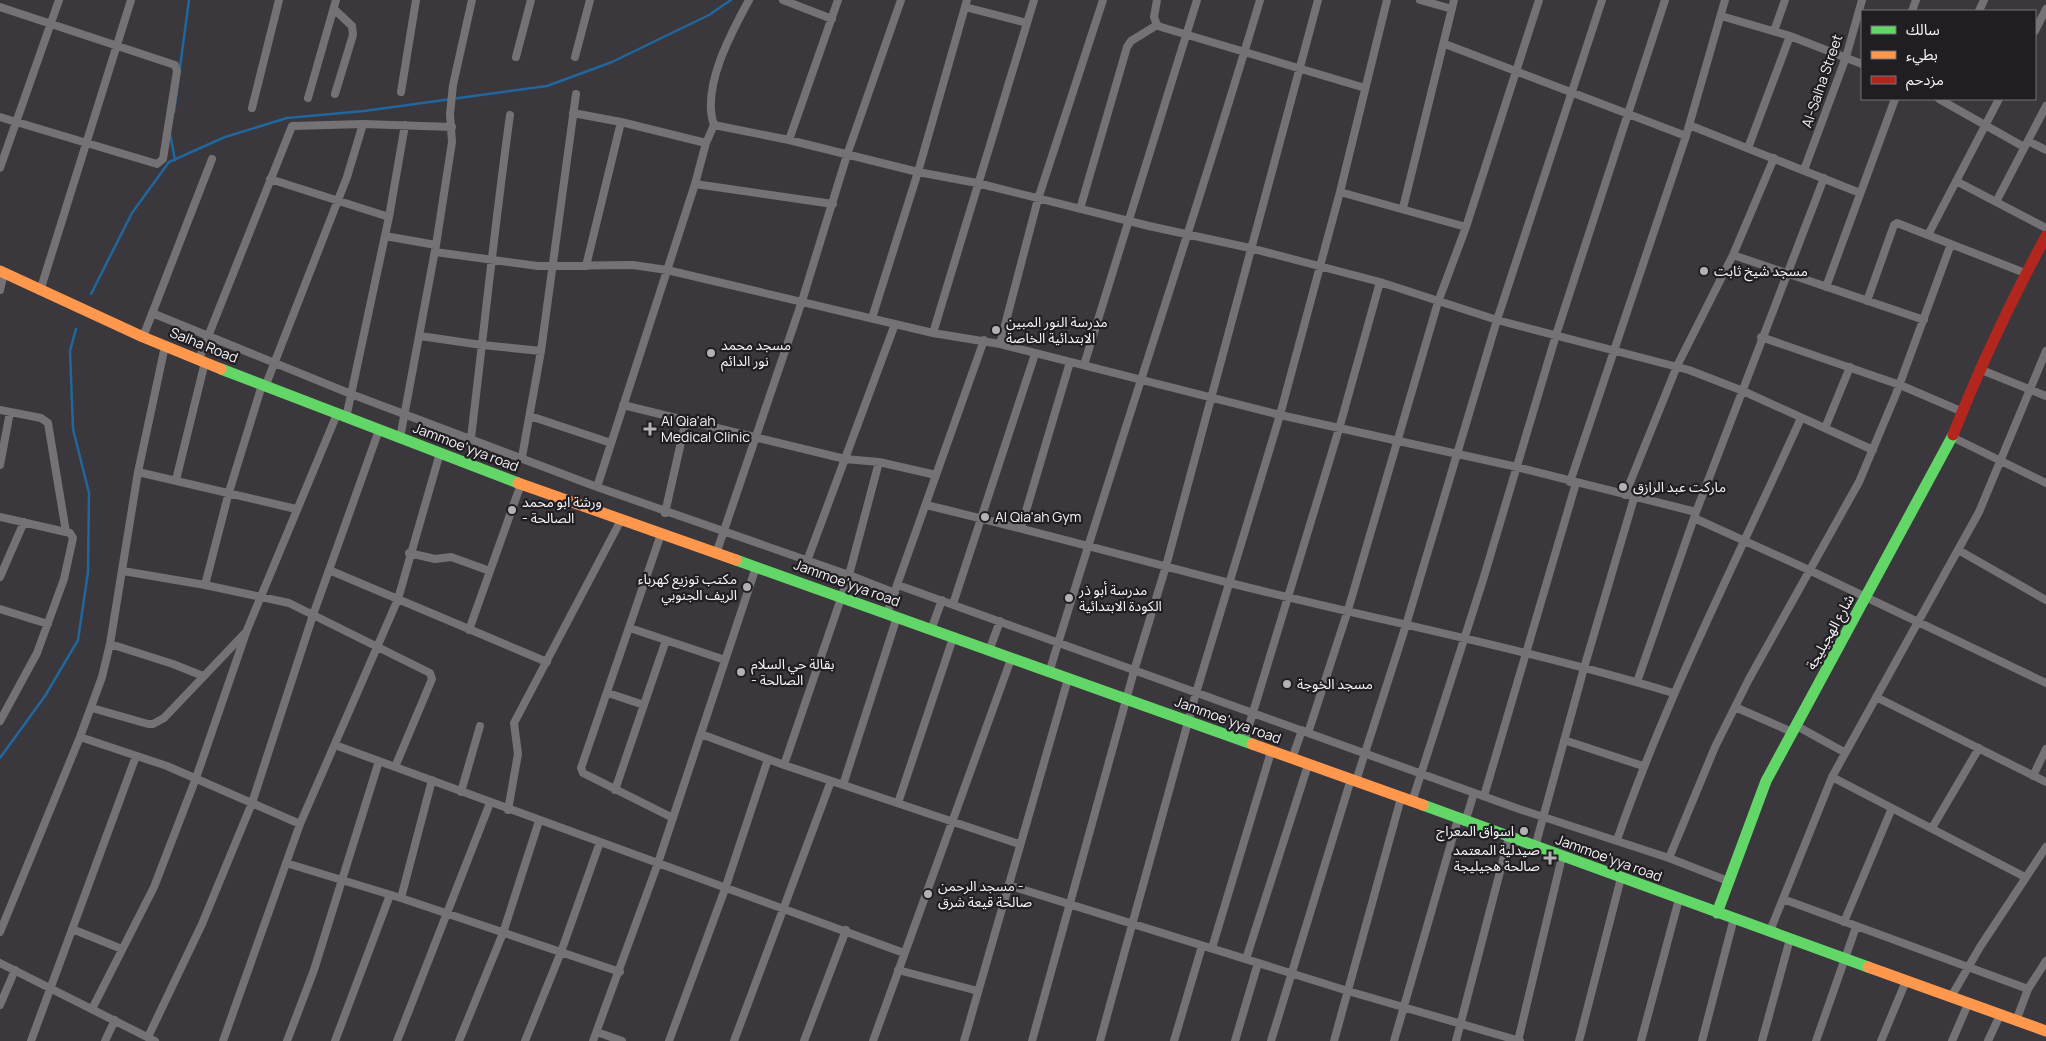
<svg xmlns="http://www.w3.org/2000/svg" width="2046" height="1041" viewBox="0 0 2046 1041" font-family="Manrope,'Noto Sans Arabic',sans-serif">
  <style>
    .lines { fill: none; stroke-linecap: round; stroke-linejoin: round }
    .stream { stroke: #21669c; stroke-width: 2.5 }
    .street { stroke: #747275; stroke-width: 8 }
    .fast { stroke: #63d668; stroke-width: 11 }
    .slow { stroke: #ff974d; stroke-width: 11 }
    .jam { stroke: #b3261e; stroke-width: 11 }
    .poi-dot { fill: #b4b1b6; stroke: #201e22; stroke-width: 2 }
    .labels { text-anchor: middle; stroke-width: 4.5; stroke-linejoin: round; paint-order: stroke }
    .street-label { font-size: 14px; fill: #f5f2f8; stroke: #201e22 }
    .poi-label { font-size: 14px; fill: #f5f2f8; stroke: #201e22; text-anchor: start }
  </style>
  <rect width="100%" height="100%" fill="#3a383c"/>
  <g class="lines">
    <path class="stream" d="M174,112L189,0
      M170,134L175,160
      M91,294L132,213L169,162L225,137L287,118L364,111L547,86L612,62L709,15L731,0
      M0,758L45,696L78,640L88,572L89,493L73,429L70,351L76,329"/>
    <path class="street" d="M783,0L832,19
      M1157,0L1154,17L1157,25L1161,27L1365,88
      M1420,0L1452,9
      M0,7L175,65L177,71L163,159L157,164L0,117
      M965,7L1027,23
      M334,9L352,26L353,35L335,94
      M1912,11L1916,0
      M1979,11L1984,0
      M1721,16L1790,36L1862,64
      M1774,31L1785,0
      M2035,31L2046,9
      M1445,44L1686,136
      M516,57L531,0
      M575,57L590,0
      M401,92L416,0
      M308,98L336,0
      M1939,99L2024,147
      M252,108L279,0
      M573,113L621,122L706,143
      M714,125L789,140L918,172L977,183L1149,226L1250,248L1380,282L1497,320L1689,370L1743,391L1873,450
      M714,125C701,88 731,33 749,0
      M1689,125L1860,193
      M789,140L838,0
      M2028,141L2046,150
      M1748,148L1790,36
      M0,168L59,0
      M1804,170L1846,57L1862,0
      M270,179L389,217
      M1956,181L2046,228
      M695,184L833,204
      M1340,192L1466,227
      M1996,202L2046,106
      M1403,208L1454,0
      M1080,209L1127,47L1131,41L1157,25
      M1928,235L1999,99
      M385,236L436,245
      M435,252L538,266L633,265L667,270L933,333L1000,344L1280,415L1517,467L1696,512
      M1733,255L1924,320
      M586,266L621,122
      M1826,287L1895,99
      M0,290L4,273
      M40,291L131,0
      M1867,301L1894,225L1897,223L2025,273
      M152,313L351,394L597,487L849,575L895,593
      M872,318L918,172L967,0
      M933,333L1034,0
      M420,336L482,345L541,351
      M143,337L212,159
      M1761,337L1900,385L1963,412
      M1000,344L1038,199L1103,0
      M199,359L292,126L363,124L452,127
      M1084,365L1197,0
      M1979,369L2046,396
      M265,387L347,177L363,124
      M623,405L845,459L879,462L936,475
      M0,410L41,418L48,423L66,532
      M530,416L611,443
      M346,418L389,217L405,125
      M1825,428L1850,367
      M1952,437L2046,483
      M400,438L436,245L452,142L450,114L453,85L472,0
      M471,438C484,330 495,223 510,115
      M522,457L541,351L576,94
      M0,465L10,412
      M138,472L296,509
      M176,480L205,362
      M1570,482L1686,136L1725,0
      M597,487L695,184L706,143L714,125
      M1625,495L1677,366L1733,255L1774,158
      M926,505C1027,529 1128,557 1230,583C1377,620 1527,649 1673,693
      M665,513L686,420
      M0,517L70,533L73,538L64,579L37,653L0,721
      M1694,518L1809,570L2046,683
      M1021,528L1070,362
      M661,534L581,768L583,773L673,818
      M1960,551L2046,600
      M409,553L435,559L451,557L490,571
      M716,554L802,301L847,155L901,0
      M807,561L895,324
      M329,570L547,662
      M123,571L205,585L289,603L430,673L432,679L395,767
      M0,577L24,522
      M205,585L229,492L262,385
      M898,585L1519,809L1669,858L1728,881
      M953,604L1035,354
      M0,609L48,624
      M887,613L984,340
      M630,628L725,660
      M469,630L521,484
      M931,630L942,600
      M110,644L173,664L203,676
      M989,651L1000,621
      M1049,673C1117,448 1193,225 1260,0
      M1637,682L1696,512L1824,178
      M608,693L644,705
      M1876,697L2046,782
      M1735,707L1792,732
      M92,708L148,724H153L164,718L246,632
      M1795,725L1844,752
      M1308,733L1348,610L1438,302L1466,227L1539,0
      M701,734L784,765L1019,844
      M80,737L167,766L300,824
      M1564,740L1643,766
      M1244,742L1339,429L1380,282
      M335,745L904,953
      M1292,759L1302,730
      M784,765L849,575L879,462
      M2033,776L2046,749
      M1832,777L2025,877
      M1356,781L1406,625L1497,320L1602,0
      M843,785L897,617
      M615,790L666,640
      M461,792L480,726
      M1484,796L1576,483
      M1412,802L1483,580L1556,335L1665,0
      M898,803L953,638
      M508,810L518,754L514,723L621,520
      M1465,822L1474,793
      M1932,828L1979,748
      M1617,840C1667,695 1738,558 1801,418
      M1535,847L1584,668L1634,498
      M1669,858L1715,747L1749,679L1859,482L1896,394L1951,244
      M286,863L401,898L620,972
      M1008,885L1348,991L1520,1041
      M401,898L432,780
      M1783,899L2028,989
      M1844,922L1892,808
      M72,929L122,949
      M1770,931L1832,777L1979,512L2046,351
      M0,932L80,737L102,677L110,644L138,472L165,346
      M1212,948L1271,752
      M1246,959L1308,765
      M0,963L155,1041
      M898,970L978,991
      M1951,997L1980,947L2046,847
      M0,1005L15,970
      M92,1009L154,887L196,778L247,630L337,414
      M2016,1021L2028,989L2046,961
      M597,1032L622,1041
      M148,1037L202,924L252,803L313,615L379,430
      M31,1041L136,756
      M105,1041L115,1020
      M223,1041L300,824L398,599L440,453
      M287,1041L314,970L379,761
      M335,1041L390,895
      M397,1041L490,803
      M459,1041L503,933L539,821
      M525,1041L561,952L600,842
      M593,1041L658,863L756,567
      M669,1041L725,889L768,759
      M734,1041L831,781
      M804,1041L846,930
      M873,1041L1011,659
      M964,1041L1068,679
      M1032,1041L1134,671L1166,566L1318,0
      M1100,1041L1196,693L1280,415L1340,192L1387,0
      M1174,1041L1202,946
      M1235,1041L1258,963
      M1271,1041L1351,779
      M1334,1041L1401,798
      M1394,1041L1458,819
      M1456,1041L1509,837
      M1518,1041L1562,857
      M1579,1041L1621,878
      M1641,1041L1679,899
      M1702,1041L1734,918
      M1762,1041L1790,939
      M1816,1041L1856,927
      M1881,1041L1906,981
      M1952,1041L1968,1004
      M1988,1041L2000,1015"/>
    <path class="fast" d="M221,369L518,483
      M736,560L1252,744
      M1423,805L1868,967
      M1717,913L1766,781L1953,435"/>
    <path class="slow" d="M0,271L143,337L221,369
      M518,483L736,560
      M1252,744L1423,805
      M1868,967L2046,1031"/>
    <path class="jam" d="M1953,435C1980,366 2011,301 2046,236"/>
  </g>
  <g class="poi-dot">
    <circle cx="1704" cy="271" r="5"/>
    <circle cx="996" cy="330" r="5"/>
    <circle cx="711" cy="353" r="5"/>
    <path d="M647.5 421.5h5v5h5v5h-5v5h-5v-5h-5v-5h5z"/>
    <circle cx="1623" cy="487" r="5"/>
    <circle cx="512" cy="510" r="5"/>
    <circle cx="985" cy="517" r="5"/>
    <circle cx="747" cy="587" r="5"/>
    <circle cx="1069" cy="598" r="5"/>
    <circle cx="741" cy="672" r="5"/>
    <circle cx="1287" cy="684" r="5"/>
    <circle cx="1524" cy="831" r="5"/>
    <path d="M1547.5 850.5h5v5h5v5h-5v5h-5v-5h-5v-5h5z"/>
    <circle cx="928" cy="894" r="5"/>
  </g>
  <g class="labels">
    <g class="street-label">
      <text transform="translate(1822 81) rotate(-71)" y="5">Al-Salha Street</text>
      <text transform="translate(204 345) rotate(22)" y="5">Salha Road</text>
      <text transform="translate(466 447) rotate(21)" y="5">Jammoe'yya road</text>
      <text transform="translate(847 583) rotate(20)" y="5">Jammoe'yya road</text>
      <text transform="translate(1830 632) rotate(-61)" y="5">شارع الهجيليجة</text>
      <text transform="translate(1228 720) rotate(20)" y="5">Jammoe'yya road</text>
      <text transform="translate(1609 858) rotate(20)" y="5">Jammoe'yya road</text>
    </g>
    <g class="poi-label">
      <text x="1714" y="276">مسجد شيخ ثابت</text>
      <text x="1006" y="327">مدرسة النور المبين<tspan x="1006" dy="16">الابتدائية الخاصة</tspan></text>
      <text x="721" y="350">مسجد محمد<tspan x="721" dy="16">نور الدائم</tspan></text>
      <text x="661" y="426">Al Qia'ah<tspan x="661" dy="16">Medical Clinic</tspan></text>
      <text x="1633" y="492">ماركت عبد الرازق</text>
      <text x="522" y="507">ورشة ابو محمد<tspan x="522" dy="16">- الصالحة</tspan></text>
      <text x="995" y="522">Al Qia'ah Gym</text>
      <text x="737" y="584" text-anchor="end">مكتب توزيع كهرباء<tspan x="737" dy="16">الريف الجنوبي</tspan></text>
      <text x="1079" y="595">مدرسة أبو ذر<tspan x="1079" dy="16">الكودة الابتدائية</tspan></text>
      <text x="751" y="669">بقالة حي السلام<tspan x="751" dy="16">- الصالحة</tspan></text>
      <text x="1297" y="689">مسجد الخوجة</text>
      <text x="1514" y="836" text-anchor="end">اسواق المعراج</text>
      <text x="1540" y="855" text-anchor="end">صيدلية المعتمد<tspan x="1540" dy="16">صالحة هجيليجة</tspan></text>
      <text x="938" y="891">مسجد الرحمن -<tspan x="938" dy="16">صالحة قيعة شرق</tspan></text>
    </g>
  </g>
  <rect x="1861" y="10" width="175" height="90" fill="#201e22" stroke="#757378"/>
  <rect x="1871" y="26" width="25" height="8" fill="#63d668" stroke="#757378"/>
  <text x="1906" y="35" font-size="15" fill="#f5f2f8">سالك</text>
  <rect x="1871" y="51" width="25" height="8" fill="#ff974d" stroke="#757378"/>
  <text x="1906" y="60" font-size="15" fill="#f5f2f8">بطيء</text>
  <rect x="1871" y="76" width="25" height="8" fill="#b3261e" stroke="#757378"/>
  <text x="1906" y="85" font-size="15" fill="#f5f2f8">مزدحم</text>
</svg>
